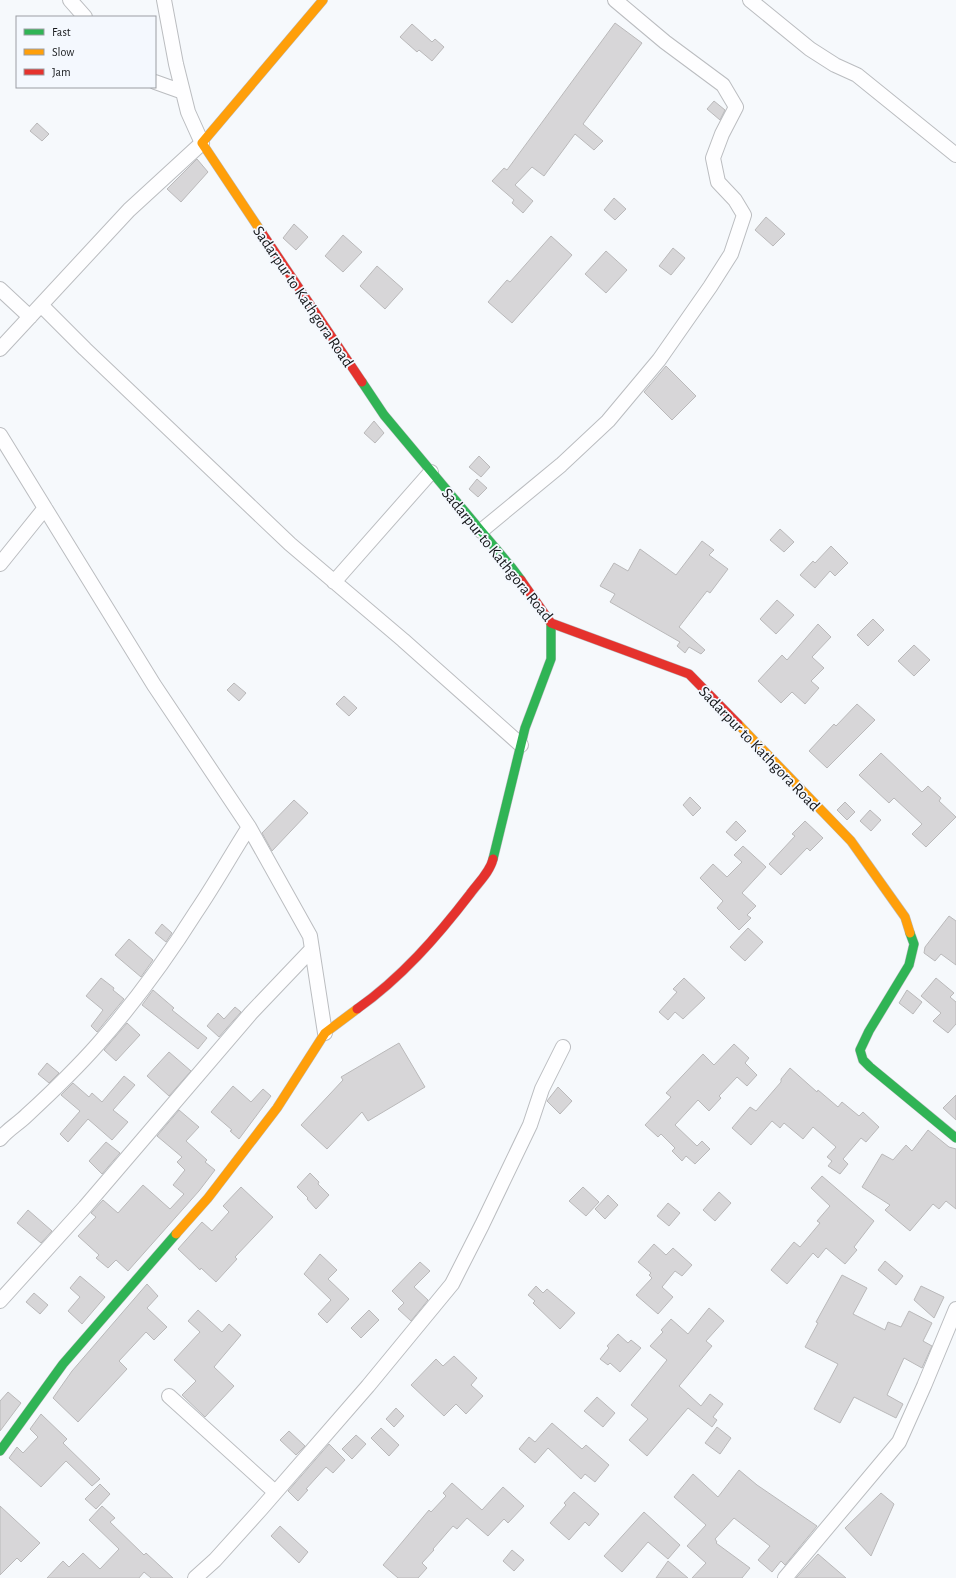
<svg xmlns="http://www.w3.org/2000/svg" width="956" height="1578" viewBox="0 0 956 1578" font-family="'Alegreya Sans',sans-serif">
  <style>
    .building { fill: #d7d6d8; stroke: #bab9ba }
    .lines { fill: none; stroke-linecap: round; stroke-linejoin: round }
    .street-casing { stroke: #bbbdc0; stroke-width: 16 }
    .fast-casing { stroke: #bbbdc0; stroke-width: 10 }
    .slow-casing { stroke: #bbbdc0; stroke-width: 10 }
    .jam-casing { stroke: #bbbdc0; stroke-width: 10 }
    .street { stroke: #fefeff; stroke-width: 14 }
    .fast { stroke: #30b455; stroke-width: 9 }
    .slow { stroke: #ff9f0a; stroke-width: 9 }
    .jam { stroke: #e5322d; stroke-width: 9 }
    .labels { text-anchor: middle; stroke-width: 3.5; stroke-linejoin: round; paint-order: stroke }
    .street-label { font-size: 16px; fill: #16181b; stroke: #f4f8fe }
  </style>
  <rect width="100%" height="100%" fill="#f6f9fc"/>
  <path class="building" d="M615,23L642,43L583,124L603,141L594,150L575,134L544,176L532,167L515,185L533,201L523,213L512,203L514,200L492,181L504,168L507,170Z
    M412,24L432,42L435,39L444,47L432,61L419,50L417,52L400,37Z
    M714,101L725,110L720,120L707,109Z
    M37,123L49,134L42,141L30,131Z
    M197,159L208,172L181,202L167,189Z
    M614,198L626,209L615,220L604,210Z
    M766,217L785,234L773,246L755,230Z
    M294,224L308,237L296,250L283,238Z
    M343,235L362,252L343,272L325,256Z
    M551,236L572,255L512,323L488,302L507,280L510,282Z
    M673,248L685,258L671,275L659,266Z
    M606,251L627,270L606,293L585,274Z
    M377,266L403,289L385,309L360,286Z
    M666,366L696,396L672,420L644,392Z
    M374,421L384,433L375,443L364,433Z
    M479,456L490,467L481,477L469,467Z
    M477,479L487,488L478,497L469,489Z
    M780,529L794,542L784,552L770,540Z
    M702,541L714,550L709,555L728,569L710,593L707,591L679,627L705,650L701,654L689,647L685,653L677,646L680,642L610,602L615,594L600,586L614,563L628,571L640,549L676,575Z
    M831,546L848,563L835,576L830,571L815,588L800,575L813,561L815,563Z
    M777,600L794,615L776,634L760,619Z
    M873,619L884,630L868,646L857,635Z
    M818,624L831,637L812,657L824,668L811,681L819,688L805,704L792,692L781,703L758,681L782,655L787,660Z
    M914,645L930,660L914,676L898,661Z
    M234,683L246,693L239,701L227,690Z
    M344,696L357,708L349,716L336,704Z
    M857,704L875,720L827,768L809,751L834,724L836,726Z
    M881,753L922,792L928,786L941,798L939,801L956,817L926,847L912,834L922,824L894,798L889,803L859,775Z
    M690,797L701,808L693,816L683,805Z
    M294,800L308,813L272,851L262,833Z
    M845,802L855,812L847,820L837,810Z
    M870,810L881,820L871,831L860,821Z
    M736,821L746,831L736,841L726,832Z
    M805,821L823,838L810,851L807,848L781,875L769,864L795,836L792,834Z
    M743,846L766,867L742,893L756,906L747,915L751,918L739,930L717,908L723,901L700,878L713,864L727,877L742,862L734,855Z
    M949,916L956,921V965L941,954L935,961L924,953L925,947Z
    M162,924L172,933L166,942L155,933Z
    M748,928L763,942L745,961L730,947Z
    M129,939L153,960L141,977L115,955Z
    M101,978L114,988L113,990L124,999L97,1032L91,1026L103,1010L86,996Z
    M684,978L705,998L683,1019L675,1012L668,1020L659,1012L677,992L673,989Z
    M936,978L954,993L950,997L956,1002V1024L948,1033L933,1021L941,1013L921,996Z
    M153,990L174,1008L172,1010L207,1038L198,1049L142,1005Z
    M907,990L922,1002L913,1014L899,1003Z
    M235,1007L241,1012L219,1037L207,1026L218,1013L224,1019Z
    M127,1023L140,1035L116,1061L104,1050Z
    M399,1043L425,1087L368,1121L362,1112L327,1149L301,1125L343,1080L341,1077Z
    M734,1044L749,1058L745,1063L757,1075L747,1086L737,1077L719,1096L721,1098L709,1111L698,1100L675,1125L697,1146L702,1141L710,1149L695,1164L686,1156L682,1161L672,1151L675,1148L661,1134L658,1137L645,1125L671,1097L666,1093L703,1054L714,1065Z
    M169,1052L191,1071L169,1096L147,1076Z
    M47,1063L59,1073L49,1083L38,1074Z
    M790,1068L817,1092L818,1090L838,1107L842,1102L859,1116L863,1112L879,1127L866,1142L861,1138L843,1159L848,1164L840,1174L828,1166L832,1161L827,1157L836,1147L813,1127L803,1139L784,1123L780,1128L772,1121L751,1145L732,1128L750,1107L756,1111L781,1082V1079Z
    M124,1076L135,1085L113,1110L128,1122L112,1140L88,1119L68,1142L60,1134L80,1111L61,1095L73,1083L89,1097L92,1093L102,1102Z
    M233,1086L251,1102L263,1089L271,1096L239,1139L230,1131L232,1130L211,1112Z
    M558,1087L572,1101L560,1114L547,1101Z
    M956,1095V1120L943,1108Z
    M179,1110L199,1127L186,1141L207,1160L205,1162L215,1170L199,1191L128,1271L116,1260L108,1268L96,1258L99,1255L78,1236L96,1217L91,1213L103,1200L118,1213L143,1185L170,1209L184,1194L173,1185L185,1170L177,1162L182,1157L157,1136Z
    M928,1130L949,1147L956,1149V1209L946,1201L939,1209L933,1204L910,1231L885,1210L890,1205L862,1187L882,1154L893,1160L906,1145L912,1151Z
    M106,1142L120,1153L102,1174L89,1161Z
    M310,1173L319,1182L318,1184L329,1195L316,1209L307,1199L308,1198L297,1187Z
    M822,1176L874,1221L854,1247L857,1250L845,1264L826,1248L818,1258L813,1253L787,1284L771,1270L794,1242L800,1247L820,1223L817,1221L830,1206L811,1188Z
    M241,1187L273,1217L235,1257L237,1259L216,1282L201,1268L200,1270L178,1249L202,1222L212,1231L229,1212L223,1206Z
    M583,1187L599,1202L586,1216L569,1201Z
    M719,1192L731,1203L715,1221L703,1210Z
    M608,1195L618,1205L605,1219L595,1209Z
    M668,1203L680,1213L669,1226L657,1216Z
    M28,1210L52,1231L41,1243L17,1223Z
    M654,1244L666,1255L673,1248L692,1265L682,1276L675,1271L662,1287L673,1297L658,1314L636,1295L652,1278L649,1275L651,1273L638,1262Z
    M320,1254L337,1270L328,1279L349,1299L327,1323L318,1314L331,1300L304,1274Z
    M885,1261L903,1276L896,1285L878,1270Z
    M420,1262L430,1271L414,1287L428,1300L411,1321L398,1309L404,1303L392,1291Z
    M842,1275L867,1288L853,1314L885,1330L888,1322L901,1327L909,1311L932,1323L923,1341L932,1346L922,1368L904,1358L887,1395L903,1404L896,1418L854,1397L840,1423L814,1409L838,1364L805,1347L818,1323L816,1322Z
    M80,1276L105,1297L82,1324L68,1311L80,1297L70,1288Z
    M147,1284L158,1296L147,1308L167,1327L154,1340L146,1332L119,1361L127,1369L78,1422L53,1398L72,1371Z
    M536,1286L543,1293L547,1289L575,1313L560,1329L533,1303L535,1301L528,1295Z
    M921,1286L944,1297L934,1318L914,1300Z
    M34,1293L48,1305L40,1314L26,1302Z
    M709,1308L724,1321L706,1341L712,1346L679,1386L701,1406L710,1394L723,1404L713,1417L717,1420L712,1427L688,1408L647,1456L629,1440L648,1419L631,1405L667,1360L650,1346L663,1332L661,1330L671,1319L688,1334Z
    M198,1310L222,1332L229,1324L241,1335L214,1367L234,1386L205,1417L182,1395L196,1381L174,1360L200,1332L188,1321Z
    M369,1310L379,1320L361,1338L351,1328Z
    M618,1334L628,1343L631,1340L641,1348L620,1372L610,1363L608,1365L600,1359L609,1348L607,1346Z
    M454,1356L477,1378L471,1385L483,1396L466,1414L456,1404L444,1416L411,1385L436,1359L443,1366Z
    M8,1392L21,1403L0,1431V1401Z
    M597,1397L615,1413L603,1427L584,1411Z
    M396,1408L404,1416L394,1427L386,1419Z
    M41,1414L67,1439L63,1443L100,1479L92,1486L66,1461L41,1487L9,1458L17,1447L23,1453L38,1437L30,1429Z
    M552,1423L582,1449L586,1445L609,1465L595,1482L585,1474L581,1479L548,1448L535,1463L519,1449L529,1437L535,1442Z
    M717,1427L731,1438L720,1454L705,1443Z
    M381,1428L399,1445L389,1456L371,1438Z
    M289,1431L305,1446L296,1455L280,1440Z
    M356,1435L366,1444L352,1459L342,1449Z
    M329,1444L345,1460L333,1473L326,1467L306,1489L308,1490L298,1501L288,1491Z
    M739,1470L757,1485L817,1526L785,1565L781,1561L772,1572L758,1560L770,1546L734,1518L715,1539L717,1542L716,1543L750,1568L742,1578H692L706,1563L687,1546L706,1525L674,1497L693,1474L718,1497Z
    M452,1483L482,1510L503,1487L524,1506L508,1523L504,1519L488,1536L467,1518L457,1529L453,1526L433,1549L434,1550L422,1563L427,1568L418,1578H398L383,1565L429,1510L431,1512L446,1496L443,1493Z
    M100,1484L110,1494L96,1509L85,1499Z
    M574,1492L599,1514L589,1526L585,1522L569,1540L550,1523L566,1505L564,1503Z
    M881,1493L894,1504L871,1556L845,1528Z
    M0,1506L40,1543L21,1562L17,1558L0,1575Z
    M102,1506L115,1518L110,1522L144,1555L146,1553L173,1578H151L144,1572L139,1578H47L63,1561L69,1567L83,1553L100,1569L119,1549L89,1520Z
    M644,1512L680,1545L668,1559L648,1542L622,1572L604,1556Z
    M280,1526L308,1552L299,1563L271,1536Z
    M512,1550L524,1560L514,1571L503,1561Z
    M818,1554L846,1578H796Z
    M668,1561L688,1578H656Z"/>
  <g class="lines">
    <g class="street-casing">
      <path id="street" d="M70,0L85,17
        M750,0L810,49L835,65L857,75L956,155
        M155,82L183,92
        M0,289L30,317
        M41,305L85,349L290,544L403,640L521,745
        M0,349L129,210L202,143L188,112L176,64L164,0
        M0,435L154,685L249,827L310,936L325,1033
        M481,531L561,465L608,421L659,360L710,287L731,254L744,215L735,200L718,182L713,158L722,134L736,107L723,85L665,42L615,0
        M0,564L45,508
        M334,582L431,472
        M0,1139C8,1129 18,1124 27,1115C52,1092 76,1069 98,1044C134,1003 167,958 196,912C215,884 231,855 249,827
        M0,1301L85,1207L251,1013L312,949
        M169,1396L275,1492
        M195,1578L215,1560L261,1509L368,1386L452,1284L482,1225L530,1125L542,1089L563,1047
        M785,1578L899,1442L924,1386L956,1309"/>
    </g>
    <g class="fast-casing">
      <path id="fast" d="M362,382L384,415L512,568L521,580
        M493,859L525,728L551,659V623
        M910,933L914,944L909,965L869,1031L860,1050L863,1060L870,1067L956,1138
        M0,1451L63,1364L176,1234"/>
    </g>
    <g class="slow-casing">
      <path id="slow" d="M262,233L202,143L323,0
        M738,724L851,841L905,917L910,933
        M176,1234L208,1198L277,1108L325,1033L357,1009"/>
    </g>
    <g class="jam-casing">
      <path id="jam" d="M262,233L362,382
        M521,580L551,623L689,674L738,724
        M357,1009C401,978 437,937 470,894C478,883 490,872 493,859"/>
    </g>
    <use href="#street" class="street"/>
    <use href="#fast" class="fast"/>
    <use href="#slow" class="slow"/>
    <use href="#jam" class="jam"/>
  </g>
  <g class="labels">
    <g class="street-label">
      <text transform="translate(304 296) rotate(56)" y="6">Sadarpur to Kathgora Road</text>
      <text transform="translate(498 554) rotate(51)" y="6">Sadarpur to Kathgora Road</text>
      <text transform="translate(760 748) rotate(46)" y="6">Sadarpur to Kathgora Road</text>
    </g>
  </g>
  <rect x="16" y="16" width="140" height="72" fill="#f4f8fe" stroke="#9b9ea3"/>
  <rect x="24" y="29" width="20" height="6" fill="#30b455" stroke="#9b9ea3"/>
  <text x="52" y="36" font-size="12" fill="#16181b">Fast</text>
  <rect x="24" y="49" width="20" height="6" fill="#ff9f0a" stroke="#9b9ea3"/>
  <text x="52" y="56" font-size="12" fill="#16181b">Slow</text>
  <rect x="24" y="69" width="20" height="6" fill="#e5322d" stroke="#9b9ea3"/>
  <text x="52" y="76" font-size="12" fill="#16181b">Jam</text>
</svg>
